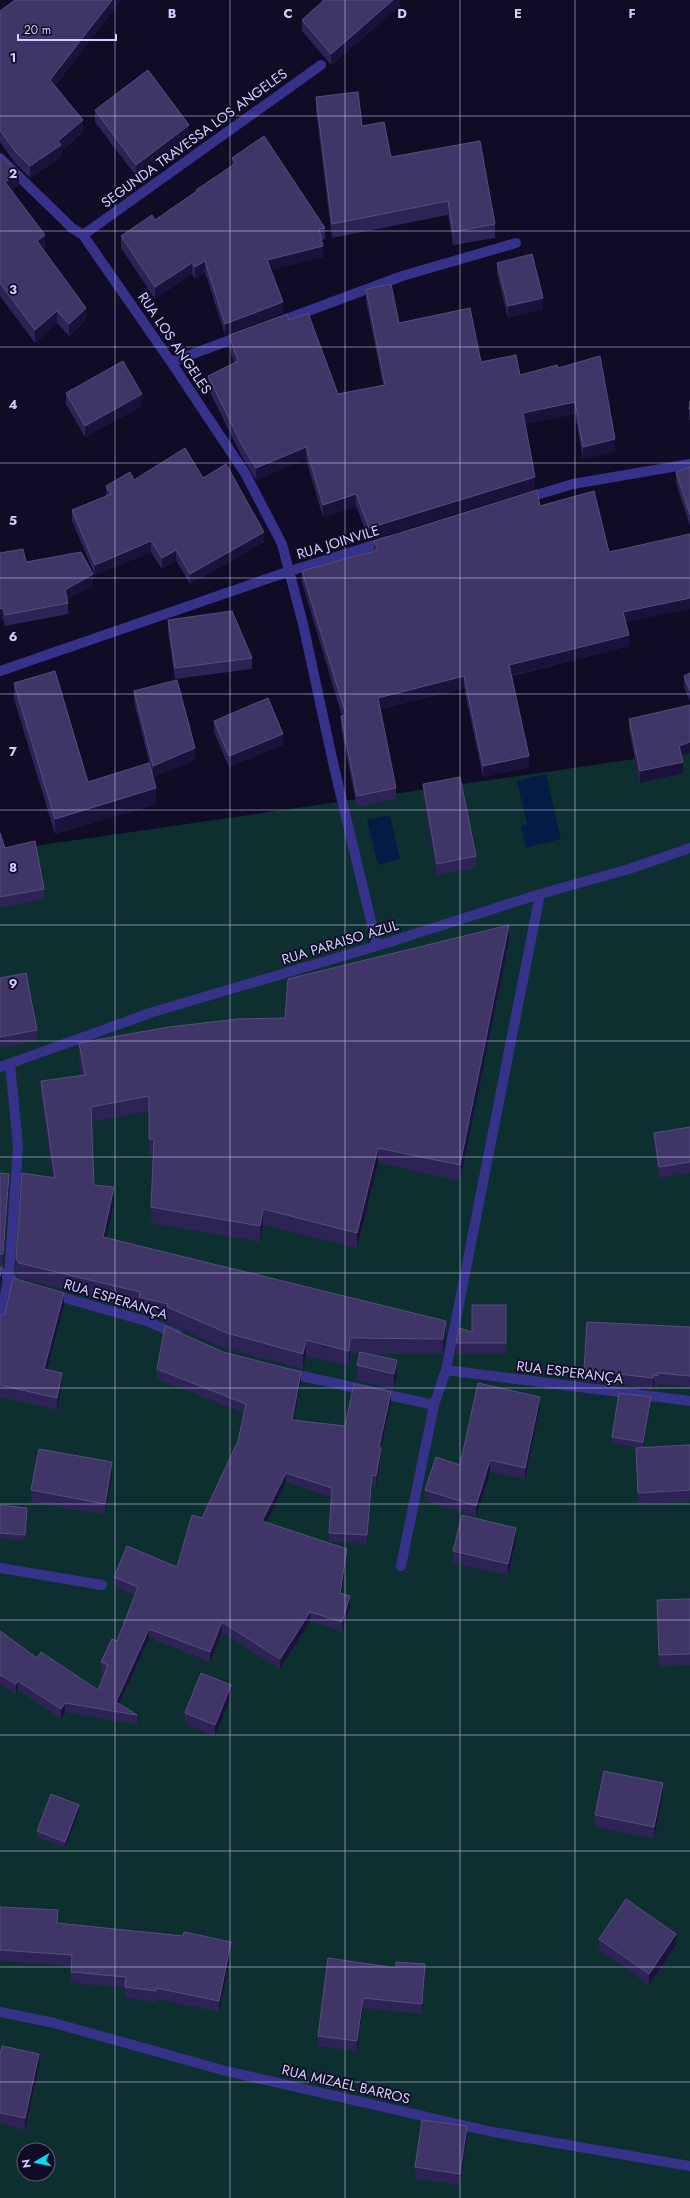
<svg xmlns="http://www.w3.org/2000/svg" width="690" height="2198" viewBox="0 0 690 2198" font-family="Jost,sans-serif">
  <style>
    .green { fill: #0e2f2f; fill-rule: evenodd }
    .water { fill: #041b45 }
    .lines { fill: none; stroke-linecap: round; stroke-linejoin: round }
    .minor { stroke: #363189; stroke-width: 10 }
    .wall { fill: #2d2355 }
    .shaded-wall { fill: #1a123a }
    .building { fill: #3f3567; stroke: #564e7f }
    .grid { fill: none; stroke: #d5cfff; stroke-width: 1; stroke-opacity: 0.55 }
    .labels { text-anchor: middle; stroke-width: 3.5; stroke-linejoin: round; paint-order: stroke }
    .street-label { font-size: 14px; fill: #d5cfff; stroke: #100c25 }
    .grid-label { font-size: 13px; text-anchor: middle; font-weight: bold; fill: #d5cfff; stroke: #100c25; stroke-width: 3.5; stroke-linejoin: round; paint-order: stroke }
  </style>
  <rect width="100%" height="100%" fill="#100c25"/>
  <path class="green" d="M690,751V2198H0V851ZM24,2150H48V2174H24Z"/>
  <path class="water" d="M546,774L561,839L526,848L521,826L527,824L517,781Z
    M390,815L400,859L378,865L367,820Z"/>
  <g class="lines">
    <path class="minor" d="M0,158L72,228L83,235L171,362L245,473L282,544L303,624L334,767L377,946
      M83,235L321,65
      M276,323L402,276L516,243
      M171,362L241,336
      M526,498L573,484L690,464
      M0,671L290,571L387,541
      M0,1067L153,1012L377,946L540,894L629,869L690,848
      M0,1272L9,1275L15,1284L22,1286
      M51,1294L146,1321L177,1334
      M0,1322L9,1275L18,1146L10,1064
      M446,1370L690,1401
      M288,1373L434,1405
      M401,1566L434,1405L446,1370L540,894
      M0,1568L102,1585
      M0,2012L54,2023L226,2071L493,2132L690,2166"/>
  </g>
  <path class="wall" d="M121,0L55,86L83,132L61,152V157L30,178L15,163L0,142V11Z
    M400,0V6L331,65L302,31V20Z
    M316,97L362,126L391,157L495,224V238L453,245L448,215L332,238L316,110Z
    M95,110L189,136L136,176L95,122Z
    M0,155L19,185L11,190L45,247L43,249L86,320L69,336L57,323L35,343L0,296Z
    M232,158L325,228V239L322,240L323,257L271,270L283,313L225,335L205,272L195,279L192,274L155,299L121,248V236L155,220L196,192V190L232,166Z
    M497,263L543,309L508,318L497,274Z
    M366,289L399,323L481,362L520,375L558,368L615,451L583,459L575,414L525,424L535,489L369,540L356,506L323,517L306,459L256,480L242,457L208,388V376L234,363L229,347V335L289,320L338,394L383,385L366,301Z
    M66,393L142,406L85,437L66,404Z
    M690,401V420H689V409Z
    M690,467V526L676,483V472Z
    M203,478L264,542L190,584L176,560L162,569L151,552L95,575L72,521V510L106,496V486L134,480Z
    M540,506L626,623L629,646L512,676L529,767L483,777L464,688L380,709L396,788V799L357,807L341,728V716H342L302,582V571L374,551V541Z
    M0,553L26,562L93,585L67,599L68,603V614L5,626L3,619Z
    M168,620L252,658V669L175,679L168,632Z
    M690,673V702L684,687V676Z
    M14,683L88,782L156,804L55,834L14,699Z
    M134,691L195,760L153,777L134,702Z
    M629,719L682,757L683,773L640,783L629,730Z
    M214,721L283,745L229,767L214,732Z
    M423,784L476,856V868L437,875L423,795Z
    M0,833L5,848L44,889V899L0,908Z
    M509,941L460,1181L378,1163L357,1248L263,1225L260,1242L151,1223L153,1155H149V1111L92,1122L94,1185L114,1203L106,1237L446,1337L443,1354H369L397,1376L394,1389L357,1381V1365L359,1354H350L349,1366L306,1356L303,1369L227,1349L167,1323V1319L139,1312V1307L19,1278L16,1273V1258L53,1178L41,1097V1081L82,1076L79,1058V1043L285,1018Z
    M0,978L37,1030V1041L0,1048Z
    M690,1127V1173L659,1178L654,1144V1133Z
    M0,1173L9,1186L3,1266H0Z
    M64,1305L47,1370L62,1385L57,1410L0,1397V1316Z
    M506,1305V1354H456V1343L472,1332Z
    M690,1327V1387L658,1384V1387H654L653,1390L584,1381V1370Z
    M223,1352L301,1382L293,1421L345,1426L391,1402L381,1447V1457L376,1486L372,1484L367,1544L329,1542L331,1497L286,1482L266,1522L347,1558L341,1593L350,1606L342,1632L310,1621L280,1669L222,1632L210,1662L149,1638L120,1704L137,1715V1725L65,1712L61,1719L18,1690L16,1694L0,1685V1631L37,1658L98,1690L104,1674L101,1672V1662L117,1641L135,1595L114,1587V1577L177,1567L202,1518L238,1441L244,1413L157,1379V1369Z
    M651,1403L643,1448L690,1445V1502L638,1504L636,1459V1448H640L612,1443V1437Z
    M540,1408L525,1479L490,1472L476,1517L425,1501V1490Z
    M112,1473L105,1515L31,1502V1490Z
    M0,1505L27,1514L25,1541L0,1538Z
    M516,1539L508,1575L453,1563V1551Z
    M690,1599V1665L659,1667L657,1600Z
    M231,1697L215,1736L185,1724V1713Z
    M663,1794L654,1839L595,1827V1815Z
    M79,1811L65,1848L37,1837V1831Z
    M0,1907L58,1923L231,1953L219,2012L156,1999V2002L125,1998V1988L71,1983V1966L0,1961Z
    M599,1939L676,1945L649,1985L599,1950Z
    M328,1958L425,1974L422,2014L363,2008L357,2051L318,2046V2036Z
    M0,2054L39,2066L25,2130L0,2124Z
    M467,2138L460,2185L415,2179V2167Z"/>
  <path class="shaded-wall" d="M112,0H121L50,93V80Z
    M393,0H400V6L331,65V54Z
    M83,120V132L61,152V157L30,178V166Z
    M189,125V136L136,176V165Z
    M19,173V185L5,194V182Z
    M45,235V247L37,253V241Z
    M323,246V257L267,271V260Z
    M205,261V272L195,279V267Z
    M192,263V274L155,299V287Z
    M543,298V309L508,318V306Z
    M283,302V313L225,335V324Z
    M86,308V320L69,336V324Z
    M57,311V323L35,343V330Z
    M142,394V406L85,437V426Z
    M575,402V414L523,425V413Z
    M615,439V451L583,459V447Z
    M306,447V459L256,480V468Z
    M535,477V489L369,540V528Z
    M356,494V506L323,517V505Z
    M264,532V542L190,584V574Z
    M151,541V552L95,575V565Z
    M176,550V560L162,569V558Z
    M93,574V585L65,600V590Z
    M690,598V609L623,623V612Z
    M3,608V619L0,620V609Z
    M629,635V646L509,676V665Z
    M464,676V688L378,709V698Z
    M283,734V745L229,767V756Z
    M690,742V753L679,757V746Z
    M195,748V760L153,777V766Z
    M529,756V767L483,777V766Z
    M683,762V773L640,783V771Z
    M156,788V804L55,834V819Z
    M509,925V941L460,1181V1165Z
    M378,1148V1163L357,1248V1233Z
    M9,1174V1186L3,1266V1254Z
    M114,1187V1203L103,1252V1237Z
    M263,1209V1225L260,1242V1226Z
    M2,1267V1279L0,1288V1276Z
    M64,1293V1305L44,1381V1369Z
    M446,1321V1337L443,1354V1339Z
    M350,1338V1354L349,1366V1351Z
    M306,1340V1356L303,1369V1354Z
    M397,1360V1376L394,1389V1374Z
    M301,1372V1382L292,1430V1420Z
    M62,1373V1385L57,1410V1398Z
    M654,1375V1387L653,1390V1378Z
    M391,1392V1402L379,1457V1447Z
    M540,1397V1408L525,1479V1468Z
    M651,1397V1403L643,1448V1442Z
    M381,1448V1457L376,1486V1476Z
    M490,1460V1472L476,1517V1506Z
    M112,1462V1473L105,1515V1504Z
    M286,1473V1482L262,1531V1521Z
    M372,1475V1484L367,1544V1535Z
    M27,1508V1514L25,1541V1535Z
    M516,1528V1539L508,1575V1564Z
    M347,1549V1558L340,1602V1593Z
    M350,1596V1606L342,1632V1622Z
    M310,1612V1621L280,1669V1659Z
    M222,1622V1632L210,1662V1652Z
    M149,1629V1638L116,1711V1702Z
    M18,1681V1690L16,1694V1684Z
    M231,1685V1697L215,1736V1725Z
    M65,1703V1712L61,1719V1709Z
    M663,1783V1794L654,1839V1827Z
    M79,1805V1811L65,1848V1842Z
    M676,1934V1945L649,1985V1974Z
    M231,1942V1953L219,2012V2001Z
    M425,1964V1974L422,2014V2004Z
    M363,1998V2008L357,2051V2041Z
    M39,2054V2066L25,2130V2118Z
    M467,2126V2138L460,2185V2174Z"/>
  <path class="building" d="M15,0H112L50,80L83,120L58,141L61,145L30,166L15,151L0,130V11Z
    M324,0H393L331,54L302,20Z
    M148,70L189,125L136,165L95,110Z
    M358,92L362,126L384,122L391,157L480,141L495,224L453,232L448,201L332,224L316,97Z
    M264,136L325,228L319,229L323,246L267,260L283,302L225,324L205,261L195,267L192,263L155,287L121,236L152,215L155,220L197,191L196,190L236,163L232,158Z
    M0,155L19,173L5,182L45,235L37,241L86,308L69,324L57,311L35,330L0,283Z
    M532,254L543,298L508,306L497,263Z
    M391,284L399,323L470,308L481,362L516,355L520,375L557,365L558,368L600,356L615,439L583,447L575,402L523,413L535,477L369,528L356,494L323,505L306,447L256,468L242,445L208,376L238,361L229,335L287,314L289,320L308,313L338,394L385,385L366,289Z
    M123,361L142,394L85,426L66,393Z
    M690,401V409H689Z
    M185,448L203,478L226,464L264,532L190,574L176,550L162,558L151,541L95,565L72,510L111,494L106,486L130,472L134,480Z
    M690,467V515L676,472Z
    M537,490L540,506L594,491L609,552L690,534V598L623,612L629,635L509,665L529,756L483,766L464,676L378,698L396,788L357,796L341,716L346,715L302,571L378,550L374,541Z
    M23,549L26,562L81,552L93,574L65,590L68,603L5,615L3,608L0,609V553Z
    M232,611L252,658L175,668L168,620Z
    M55,671L88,782L149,763L156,788L55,819L14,683Z
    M690,673V691L684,676Z
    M177,680L195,748L153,766L134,691Z
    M268,698L283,734L229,756L214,721Z
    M690,705V742L679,746L683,762L640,771L629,719Z
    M460,777L476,856L437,864L423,784Z
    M0,833L5,848L35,841L44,889L0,897Z
    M509,925L460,1165L378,1148L357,1233L263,1209L260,1226L151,1207L154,1139H149V1096L91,1107L94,1185L114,1187L103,1237L446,1321L443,1339L350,1338L349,1351L306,1340L303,1354L227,1333L167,1307L168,1304L139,1297L140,1292L19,1263L16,1258L22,1173L55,1178L41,1081L85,1075L79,1043L169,1027L237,1019L285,1018L288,979Z
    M26,973L37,1030L0,1037V978Z
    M690,1127V1162L659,1167L654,1133Z
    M0,1173L9,1174L3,1254H0Z
    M0,1267H2L0,1276Z
    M13,1278L64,1293L44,1369L62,1373L57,1398L0,1385V1316L5,1314Z
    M472,1305H506V1343H456L459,1328L472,1332Z
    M587,1322L690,1327V1376L658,1373V1376L654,1375L653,1378L584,1370Z
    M165,1326L223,1352L301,1372L292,1420L345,1426L354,1384L391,1392L379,1447L381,1448L376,1476L372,1475L367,1535L329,1533L332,1488L286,1473L262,1521L347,1549L340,1593L350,1596L342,1622L310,1612L280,1659L222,1622L210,1652L149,1629L116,1702L137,1715L65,1703L61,1709L18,1681L16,1684L0,1675V1631L37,1658L41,1652L98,1690L108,1665L101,1662L112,1639L117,1641L138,1587L114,1577L127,1546L177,1567L192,1515L202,1518L238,1441L246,1404L157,1369Z
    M360,1352L397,1360L394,1374L357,1365Z
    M478,1383L540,1397L525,1468L490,1460L476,1506L425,1490L436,1457L460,1465Z
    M619,1393L651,1397L643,1442L612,1437Z
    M688,1445H690V1490L638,1493L636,1448Z
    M39,1449L112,1462L105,1504L31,1490Z
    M0,1505L27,1508L25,1535L0,1533Z
    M462,1515L516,1528L508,1564L453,1551Z
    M690,1599V1654L659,1655L657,1600Z
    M201,1673L231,1685L215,1725L185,1713Z
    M604,1771L663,1783L654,1827L595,1815Z
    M51,1794L79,1805L65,1842L37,1831Z
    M626,1899L676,1934L649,1974L599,1939Z
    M0,1907L58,1910L57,1923L183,1936L184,1932L231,1942L219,2001L156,1988V1991L125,1987L126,1977L71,1972L72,1955L0,1950Z
    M328,1958L396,1968V1962L425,1964L422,2004L363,1998L357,2041L318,2036Z
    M2,2046L39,2054L25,2118L0,2113V2054Z
    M422,2120L467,2126L460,2174L415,2167Z"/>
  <path class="grid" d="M115,0V2198M230,0V2198M345,0V2198M460,0V2198M575,0V2198M0,116H690M0,231H690M0,347H690M0,463H690M0,578H690M0,694H690M0,810H690M0,925H690M0,1041H690M0,1157H690M0,1273H690M0,1388H690M0,1504H690M0,1620H690M0,1735H690M0,1851H690M0,1967H690M0,2082H690"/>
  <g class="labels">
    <g class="street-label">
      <text transform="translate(194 138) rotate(-36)" y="5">SEGUNDA TRAVESSA LOS ANGELES</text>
      <text transform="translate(175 343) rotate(56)" y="5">RUA LOS ANGELES</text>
      <text transform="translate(338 542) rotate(-17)" y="5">RUA JOINVILE</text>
      <text transform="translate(340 942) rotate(-17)" y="5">RUA PARAISO AZUL</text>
      <text transform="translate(116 1299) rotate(17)" y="5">RUA ESPERANÇA</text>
      <text transform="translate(570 1372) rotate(7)" y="5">RUA ESPERANÇA</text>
      <text transform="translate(346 2084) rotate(13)" y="5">RUA MIZAEL BARROS</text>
    </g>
  </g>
  <g class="grid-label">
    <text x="172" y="18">B</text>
    <text x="288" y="18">C</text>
    <text x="402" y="18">D</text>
    <text x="518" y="18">E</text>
    <text x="632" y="18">F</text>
    <text x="13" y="62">1</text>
    <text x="13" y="178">2</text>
    <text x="13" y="294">3</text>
    <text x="13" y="409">4</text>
    <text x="13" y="525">5</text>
    <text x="13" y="641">6</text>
    <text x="13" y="756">7</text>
    <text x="13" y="872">8</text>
    <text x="13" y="988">9</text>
  </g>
  <g transform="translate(36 2162) rotate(261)"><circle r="19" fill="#100c25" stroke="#5f5a7c"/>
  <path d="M0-3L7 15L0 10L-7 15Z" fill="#00defa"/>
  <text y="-6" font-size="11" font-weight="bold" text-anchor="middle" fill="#d5cfff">N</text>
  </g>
  <path d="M18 34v6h98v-6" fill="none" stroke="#d5cfff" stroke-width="2"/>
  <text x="24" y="34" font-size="12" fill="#d5cfff" stroke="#100c25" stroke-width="3" paint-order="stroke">20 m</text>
</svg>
